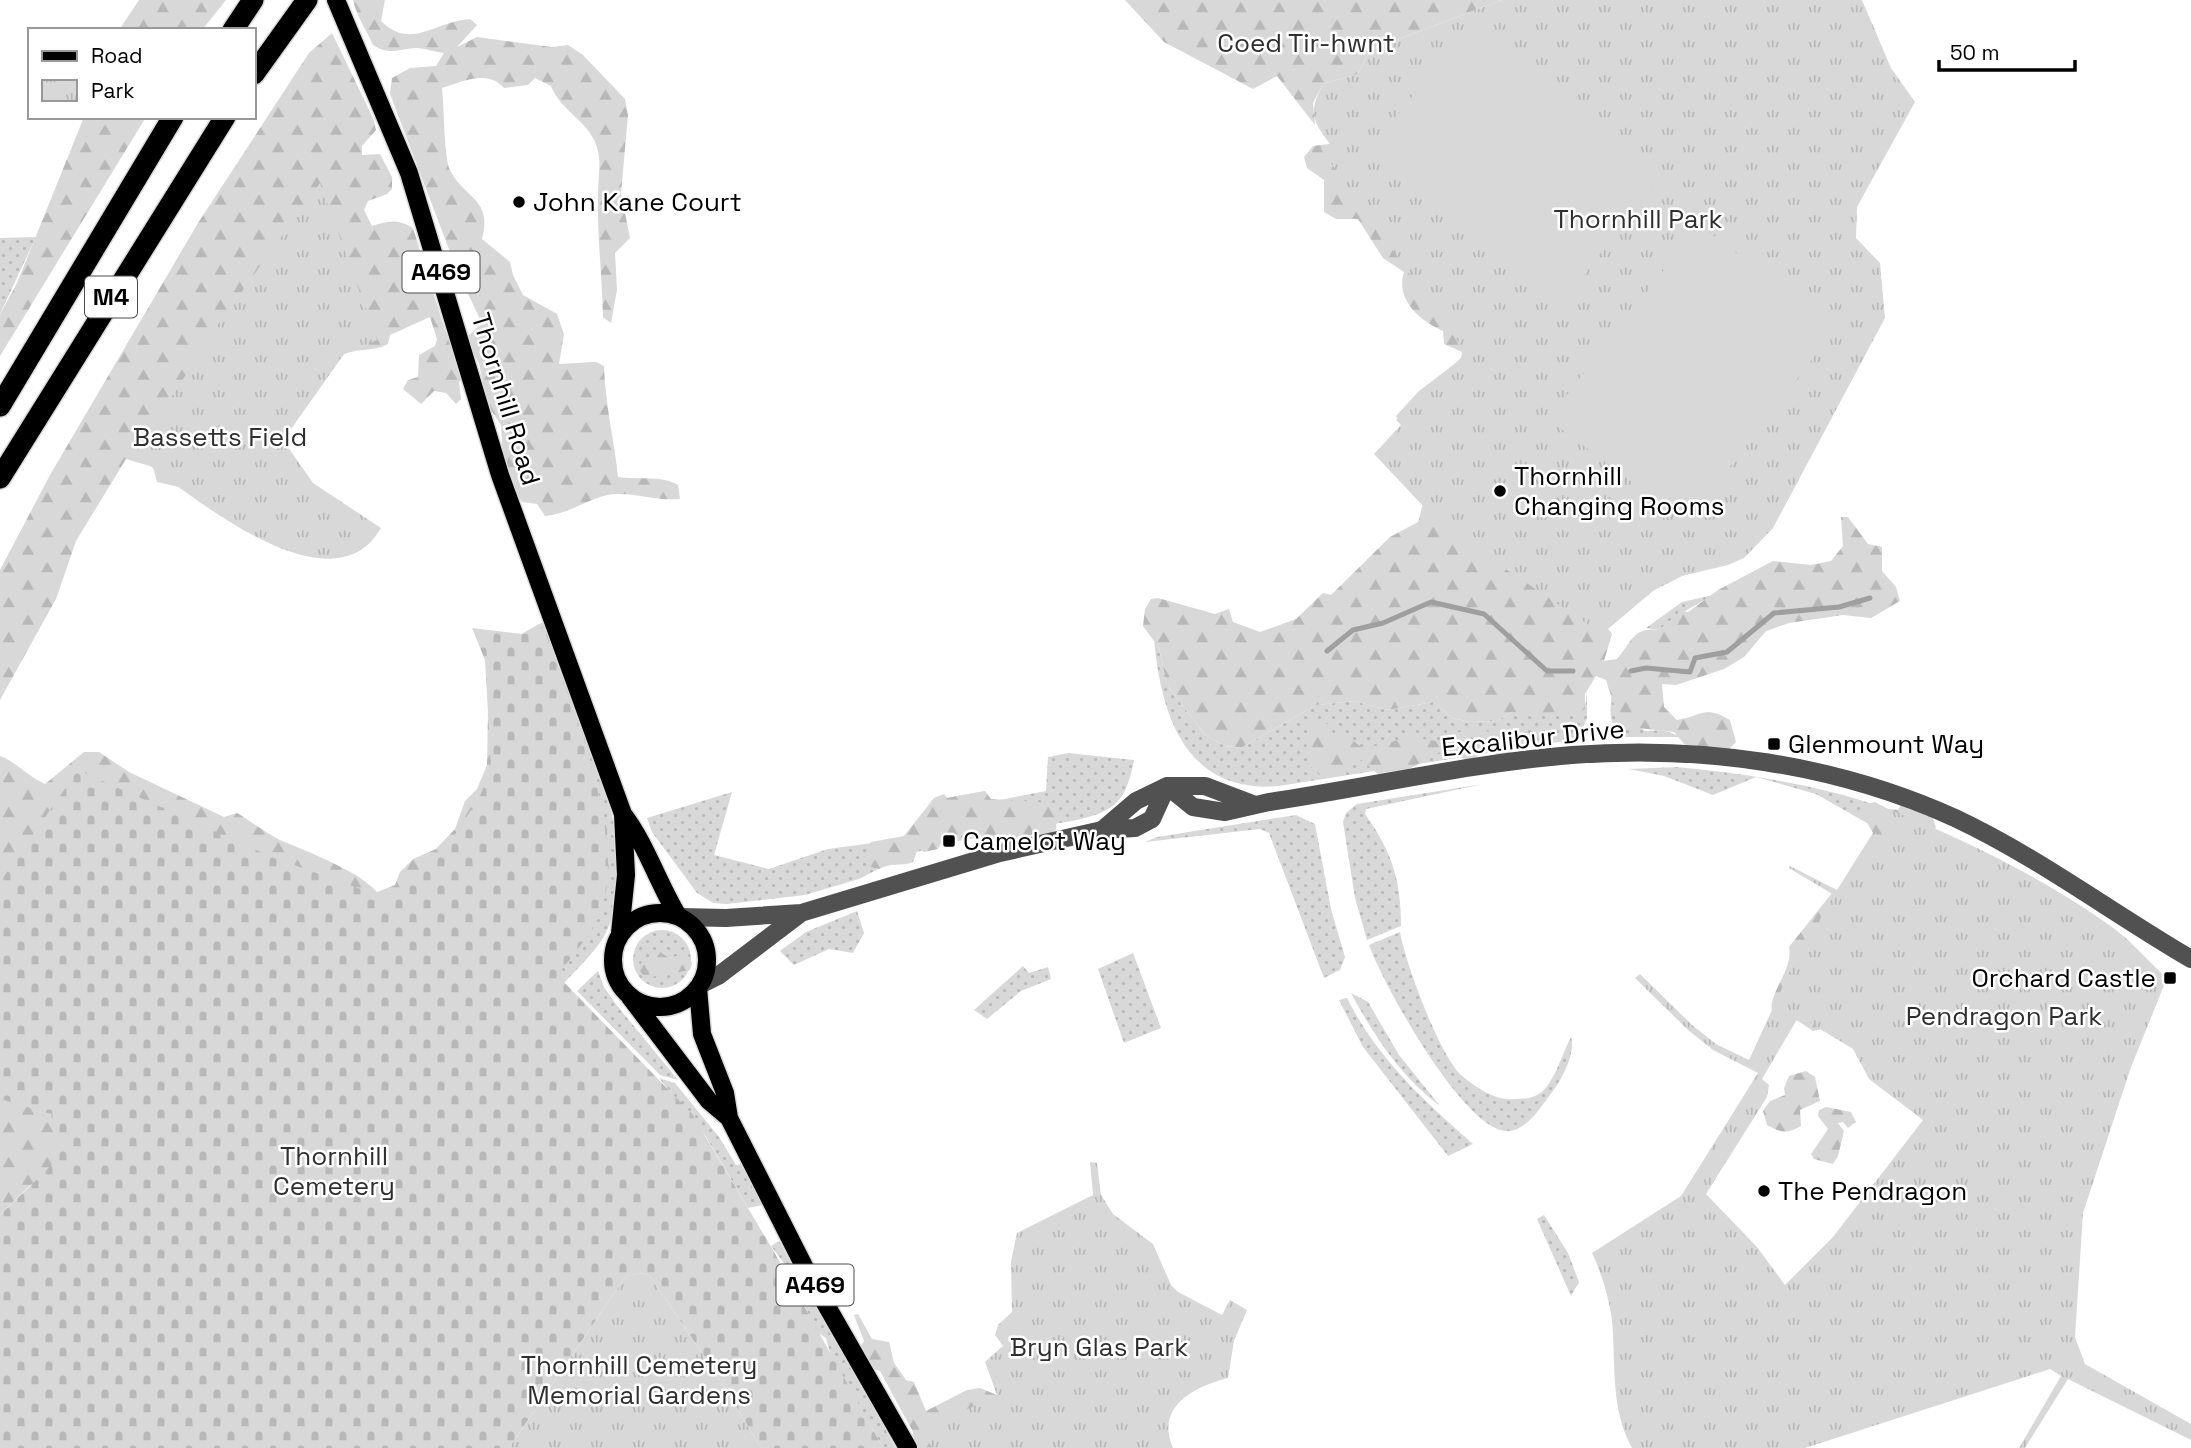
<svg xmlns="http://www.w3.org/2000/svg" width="2191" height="1448" viewBox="0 0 2191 1448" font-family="'Space Grotesk',sans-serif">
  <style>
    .grass { fill: url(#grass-dots) }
    .forest { fill: url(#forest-firs) }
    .cemetery { fill: url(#cemetery-stones) }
    .park { fill: url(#park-tufts); fill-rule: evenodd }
    .garden { fill: #d8d8d8 }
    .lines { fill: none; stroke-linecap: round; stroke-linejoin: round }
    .stream { stroke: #9f9f9f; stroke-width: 5 }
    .major-casing { stroke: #dbdbdb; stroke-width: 21 }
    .highway-casing { stroke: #dbdbdb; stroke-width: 24 }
    .minor { stroke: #515151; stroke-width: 18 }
    .major { stroke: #000; stroke-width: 18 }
    .highway { stroke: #000; stroke-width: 21 }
    .poi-dot { fill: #000; stroke: #fff; stroke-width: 2.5 }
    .labels { text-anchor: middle; stroke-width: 5; stroke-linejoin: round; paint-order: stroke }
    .shield { fill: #fff; stroke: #4c4c4c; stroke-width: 2 }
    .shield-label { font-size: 24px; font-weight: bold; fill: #000 }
    .park-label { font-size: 26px; fill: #2f2f2f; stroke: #fff }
    .poi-label { font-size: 26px; fill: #000; stroke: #fff; text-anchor: start }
    .street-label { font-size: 26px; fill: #000; stroke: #fff }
  </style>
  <defs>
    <pattern id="grass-dots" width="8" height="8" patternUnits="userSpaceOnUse" patternTransform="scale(1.75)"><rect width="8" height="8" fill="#d8d8d8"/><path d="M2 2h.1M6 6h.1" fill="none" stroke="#b8b8b8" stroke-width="1.8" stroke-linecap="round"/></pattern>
    <pattern id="forest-firs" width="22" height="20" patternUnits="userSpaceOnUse" patternTransform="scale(1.75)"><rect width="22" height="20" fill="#d8d8d8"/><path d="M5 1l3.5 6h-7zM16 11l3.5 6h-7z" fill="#b8b8b8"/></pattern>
    <pattern id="cemetery-stones" width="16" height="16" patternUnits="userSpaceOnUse" patternTransform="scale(1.75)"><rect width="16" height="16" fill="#d8d8d8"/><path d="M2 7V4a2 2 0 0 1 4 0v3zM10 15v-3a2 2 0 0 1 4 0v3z" fill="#b8b8b8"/></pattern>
    <pattern id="park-tufts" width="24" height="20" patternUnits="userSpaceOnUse" patternTransform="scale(1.75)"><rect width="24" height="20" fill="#d8d8d8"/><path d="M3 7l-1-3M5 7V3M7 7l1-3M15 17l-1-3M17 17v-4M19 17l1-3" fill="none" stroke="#b8b8b8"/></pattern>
  </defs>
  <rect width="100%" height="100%" fill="#fff"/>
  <path class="grass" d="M36,237L0,314V238Z
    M1713,595L1675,617L1659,630L1646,628L1682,602Z
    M1154,639L1159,648L1167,685L1205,735L1225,746L1241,748L1316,705L1354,701L1388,710L1433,702L1452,718L1470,722L1497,721L1511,712L1585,709L1587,691V718L1580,735L1564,741L1279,786C1186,794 1161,716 1154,639Z
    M1612,692L1615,708L1645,731L1663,730L1682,737H1626C1607,727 1610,710 1612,692Z
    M584,730C606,791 640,875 603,938C593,954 577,969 564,983L556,975L592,927L606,826L583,746Z
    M1068,753L1134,760C1126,800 1117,811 1077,820L941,844L899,858L859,879L805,895L727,904L713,903L697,893L652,832L647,818L732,792L714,855L769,869L828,849L895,840L915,831L947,798L985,791L989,802L1046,791L1048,757Z
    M1677,767C1749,774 1820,785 1888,809L1867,823L1816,794L1756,777L1713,795L1664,776L1629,769Z
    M1483,784L1366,809L1365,814C1392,852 1401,880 1401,926L1367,940L1355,898L1343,822L1346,813L1357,804Z
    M1296,815L1315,824L1331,909L1345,957L1340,970L1324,978L1269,833L1260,829L1145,842L1157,837Z
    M857,911L864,933L853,953L829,949L794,965L780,951L806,932Z
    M633 959a29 29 0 1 1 58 0a29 29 0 1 1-58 0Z
    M1400,932C1405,962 1440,1056 1461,1075C1475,1087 1495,1101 1514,1099C1525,1099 1536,1098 1544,1090C1556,1077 1563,1052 1571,1037C1576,1054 1561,1081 1550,1095C1539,1109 1526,1132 1506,1131C1463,1129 1383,984 1369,945Z
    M1133,953L1161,1028L1124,1043L1098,969Z
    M1023,966L1029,973L1048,967L1051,979L1021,991L987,1019L974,1010Z
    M598,971L604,987L615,1003L678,1080L660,1075L577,991Z
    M1351,993L1368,1002L1399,1055L1440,1106C1401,1077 1374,1036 1351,993Z
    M1347,998C1377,1058 1423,1100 1473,1144L1448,1156L1363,1047L1339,1000Z
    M659,1078L675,1083L719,1137L736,1165L741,1164L762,1205L748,1208L705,1135Z
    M1544,1215L1568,1253L1579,1282L1571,1296L1537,1219Z
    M779,1241L896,1448H883L831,1356L826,1338L817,1332L786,1266L771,1246Z"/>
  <path class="forest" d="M139,0H226L202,30H119Z
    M353,0H385L381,21C411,51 435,21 470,19L477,25L457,47L477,37L552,47L568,45L583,55L625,99L628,115L621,193L630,238L615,253L617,290L611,323L603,317C602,276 597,234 598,193C598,174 603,158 594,140C584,119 559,108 551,86L535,78L528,85L504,88C487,69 462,82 442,88C444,104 444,159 450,170C464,199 493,198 482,239L510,262L513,275L523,295L557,314L564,334L559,364L596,362L604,366C605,403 614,439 618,477C636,480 662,475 678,485L680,499C657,501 637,493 614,494C592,496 570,514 545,516L537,504L522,502L512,487L503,461L501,425L487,404L479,363L468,345V336L482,323L458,273L390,94L392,78L410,68L436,66L444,53C434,52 425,48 416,48C398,49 390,56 373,45C366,29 357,17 353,0Z
    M1125,0H1502L1370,50L1358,74L1323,84L1313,103L1315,125L1277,76L1253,89L1164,42Z
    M332,33L373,118L376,130L362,146V155L380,154L392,177V189L387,194L368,201L364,210L372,226C387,221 399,219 413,228L445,330L460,355L465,377L459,382L461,399L456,404L446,393L434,391L421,404L403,389L408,380L418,377L419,355L435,346L437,339L430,317L390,335L388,344C374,352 359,348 344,354L283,440L183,488L157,482L153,467L126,459L76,541L56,599L0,700V570L50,475L198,223L309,53Z
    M84,117H146L0,356V314L17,283Z
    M1337,143L1494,346L1398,420L1396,416L1419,391L1461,359L1462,352L1444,344L1443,331C1420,321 1395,300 1404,272L1383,258L1358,219H1336L1324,212V180L1307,168L1304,157L1313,146Z
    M1423,504L1606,626L1612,634L1604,661L1617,659C1632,642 1633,626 1659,630L1681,611L1688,612L1718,590L1773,561L1811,565L1831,561L1843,546L1841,517H1848L1868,544L1882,547V571L1896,587L1900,601L1871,618L1843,615L1789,623L1766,631L1744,657L1724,669L1676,685L1662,684L1664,707L1677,720C1702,716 1705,705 1730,720L1736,742L1727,751L1686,746L1674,732L1629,727L1615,708L1606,680L1596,676L1585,694V709L1578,713L1550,715L1511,712L1497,721L1470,722L1452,718L1433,702L1388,710L1354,701L1316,705L1241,748L1225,746L1205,735L1167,685L1159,648L1143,626L1145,609L1151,599L1158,598L1215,614L1229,609L1233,622L1260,632L1296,619L1323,593L1331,595L1390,537L1418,522Z
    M543,622L549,630L584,730C583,754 593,775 600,798C616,859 612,897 578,949L499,764L420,902L0,905V756C17,762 28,777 45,784L84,752H99L129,772L224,817L237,813C251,821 265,833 280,840C306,851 359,871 377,892L395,885L400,872L413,859L436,849L455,829L465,801L477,789L487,765L488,710L515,644L523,633Z
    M1317,719L1329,725L1334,735L1348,736L1363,749L1411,737L1436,741L1470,728L1510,736L1514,743L1513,752L1504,755L1485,753L1467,761C1439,742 1436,756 1411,768C1402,772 1388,771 1378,774L1362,760L1346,763L1337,776C1305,782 1304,749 1308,726Z
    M985,791L991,799L1039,802L1052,807L1057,817L1056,830L1050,834L1019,836L1014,843L994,848L982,834C967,833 946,832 938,849L924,852L918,848L913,862C901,867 891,862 879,869L871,867L868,862L871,842L904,836L934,798L944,794L947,798Z
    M1875,802L1888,809L1898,810L1901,804L1932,815L1936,828L1850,870L1873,833L1862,814L1867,804Z
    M1832,893L1835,894L1826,1028L1813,1031L1786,1013L1773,1014C1765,996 1794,971 1789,947Z
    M660,952L669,958L684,954L692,963L690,970L645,978L640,971L641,963Z
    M0,1070L31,1093L82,1149L28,1187L0,1215Z
    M1806,1071L1815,1077L1820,1101L1800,1110L1801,1126C1786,1134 1782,1133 1767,1125L1763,1111L1770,1101L1785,1095L1784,1088L1789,1076Z
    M1826,1107L1851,1112L1856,1122L1848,1128L1843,1122L1838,1123L1844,1131L1838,1156L1833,1164L1814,1159L1811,1154L1828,1129L1818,1116L1819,1110Z
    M858,1314L872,1339L889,1342L894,1363L906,1380L914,1382L926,1411L967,1390L980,1388L997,1395L989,1448H914L913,1432L880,1371L869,1368L859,1349L864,1341L854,1315Z"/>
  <path class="cemetery" d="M543,627C569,697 625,833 603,904C595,931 574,954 557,975L692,1114L773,1250L883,1448H761L720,1380L650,1276L644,1273L626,1276L509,1448H0V1215L58,1159L51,1114L0,1099V882L78,770L272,857L391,900L447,847L480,796L491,767L485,660L472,628L523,634Z"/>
  <path class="park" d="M1502,0H1862L1891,68L1915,102L1857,207L1856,238L1880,263L1885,318L1773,528L1744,558L1728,565L1682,576L1653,591L1602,634L1442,526L1374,454L1401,425L1396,420L1466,353L1321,149L1330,144C1311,120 1309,111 1323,84L1358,74L1370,50Z
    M320,183L377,340L344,354L283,440L313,483L381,528C330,616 187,491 135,455L214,330Z
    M1888,809C1967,840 2047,880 2116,930C2134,944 2150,963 2167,978L2131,1067L2083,1213L2075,1337L2085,1364L2191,1424V1440L2068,1379L2025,1448H2019L2061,1376L2050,1369L1805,1448H1632C1610,1408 1616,1364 1612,1320C1609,1298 1602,1274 1592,1253L1681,1196L1758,1073L1713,1050L1688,1030L1635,978L1640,974L1692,1025L1716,1044L1749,1060L1794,962L1834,895L1789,868L1790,866L1837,890L1873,833L1887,836ZM1799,1016L1853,1049L1869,1079L1923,1120L1833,1237L1785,1285L1757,1247L1706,1194L1767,1097L1769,1085L1762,1079Z
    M1090,1162L1097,1163L1101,1195L1113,1214L1153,1244L1171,1285L1178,1292L1222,1315L1230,1300L1247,1310L1234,1341L1228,1378C1193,1387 1155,1407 1173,1448H932L923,1430L997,1395L985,1362L1003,1346L995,1335L998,1325L1012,1312L1011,1262L1017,1233L1093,1195Z
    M644,1273L650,1276L720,1380L761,1448H509L626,1276Z"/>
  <path class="garden" d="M1469,25L1657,179L1560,306L1369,151Z
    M1699,225L1836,328L1687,523L1548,419Z"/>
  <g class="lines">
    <path class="stream" d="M1327,651L1353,630L1383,623L1431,602L1484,614L1547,671H1573
      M1631,671L1646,668L1690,672L1695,658L1727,652L1774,613L1839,607L1870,598"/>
    <g class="major-casing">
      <path id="major" d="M336,0L409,173L500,475L623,814C646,844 658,883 678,916
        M613 960a47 47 0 1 1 94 0a47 47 0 1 1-94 0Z
        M620,933L626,875L623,814
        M698,988L702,1034L725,1093L729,1118L805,1268L908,1448
        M630,997L709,1101L729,1118"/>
    </g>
    <g class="highway-casing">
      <path id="highway" d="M233,30L253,0
        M254,74L307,0
        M0,406L173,117
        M0,478L225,117"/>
    </g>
    <path class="minor" d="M1167,786L1193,807L1225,812L1269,802C1369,787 1471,763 1572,755C1702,745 1836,764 1955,818C2038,857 2112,913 2191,959
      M1102,830L1136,801L1167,786H1205L1255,805
      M681,917L726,918L801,913L1000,853L1102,830L1135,828L1152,819L1167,786
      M700,985L718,976L801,913"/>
    <use href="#major" class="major"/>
    <use href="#highway" class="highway"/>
  </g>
  <g class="poi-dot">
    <circle cx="519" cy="202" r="7"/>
    <circle cx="1500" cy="491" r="7"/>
    <rect x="1767" y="737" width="14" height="14" rx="3.5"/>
    <rect x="942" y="834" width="14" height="14" rx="3.5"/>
    <rect x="2163" y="971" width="14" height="14" rx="3.5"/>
    <circle cx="1764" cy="1191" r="7"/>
  </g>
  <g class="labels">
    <g class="shield">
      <rect x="402.5" y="251.5" width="77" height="41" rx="5"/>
      <rect x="85" y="276.5" width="52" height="41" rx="5"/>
      <rect x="776.5" y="1264.5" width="77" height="41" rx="5"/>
    </g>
    <g class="shield-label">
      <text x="441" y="280">A469</text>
      <text x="111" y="305">M4</text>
      <text x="815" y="1293">A469</text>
    </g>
    <g class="park-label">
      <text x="1306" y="52">Coed Tir-hwnt</text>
      <text x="1638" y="228">Thornhill Park</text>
      <text x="220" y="446">Bassetts Field</text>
      <text x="2004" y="1025">Pendragon Park</text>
      <text x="334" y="1165">Thornhill<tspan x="334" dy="30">Cemetery</tspan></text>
      <text x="1099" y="1356">Bryn Glas Park</text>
      <text x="639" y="1374">Thornhill Cemetery<tspan x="639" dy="30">Memorial Gardens</tspan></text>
    </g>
    <g class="poi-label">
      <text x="533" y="211">John Kane Court</text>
      <text x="1514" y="485">Thornhill<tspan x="1514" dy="30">Changing Rooms</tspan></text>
      <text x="1788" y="753">Glenmount Way</text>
      <text x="963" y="850">Camelot Way</text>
      <text x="2156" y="987" text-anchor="end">Orchard Castle</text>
      <text x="1778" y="1200">The Pendragon</text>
    </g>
    <g class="street-label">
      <text transform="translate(506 399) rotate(73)" y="9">Thornhill Road</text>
      <text transform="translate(1533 738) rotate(-6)" y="9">Excalibur Drive</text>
    </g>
  </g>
  <rect x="28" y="28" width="228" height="91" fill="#ffffff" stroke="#999999" stroke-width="2"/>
  <rect x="42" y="51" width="35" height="10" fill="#000000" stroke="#999999" stroke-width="2"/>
  <text x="91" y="63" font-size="21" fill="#000000">Road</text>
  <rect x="42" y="80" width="35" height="21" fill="url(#park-tufts)" stroke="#999999" stroke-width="2"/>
  <text x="91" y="98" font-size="21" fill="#000000">Park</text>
  <path d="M1939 60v10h136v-10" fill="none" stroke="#000000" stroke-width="3.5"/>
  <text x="1950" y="60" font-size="21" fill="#000000" stroke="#ffffff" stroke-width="5" paint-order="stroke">50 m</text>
</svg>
